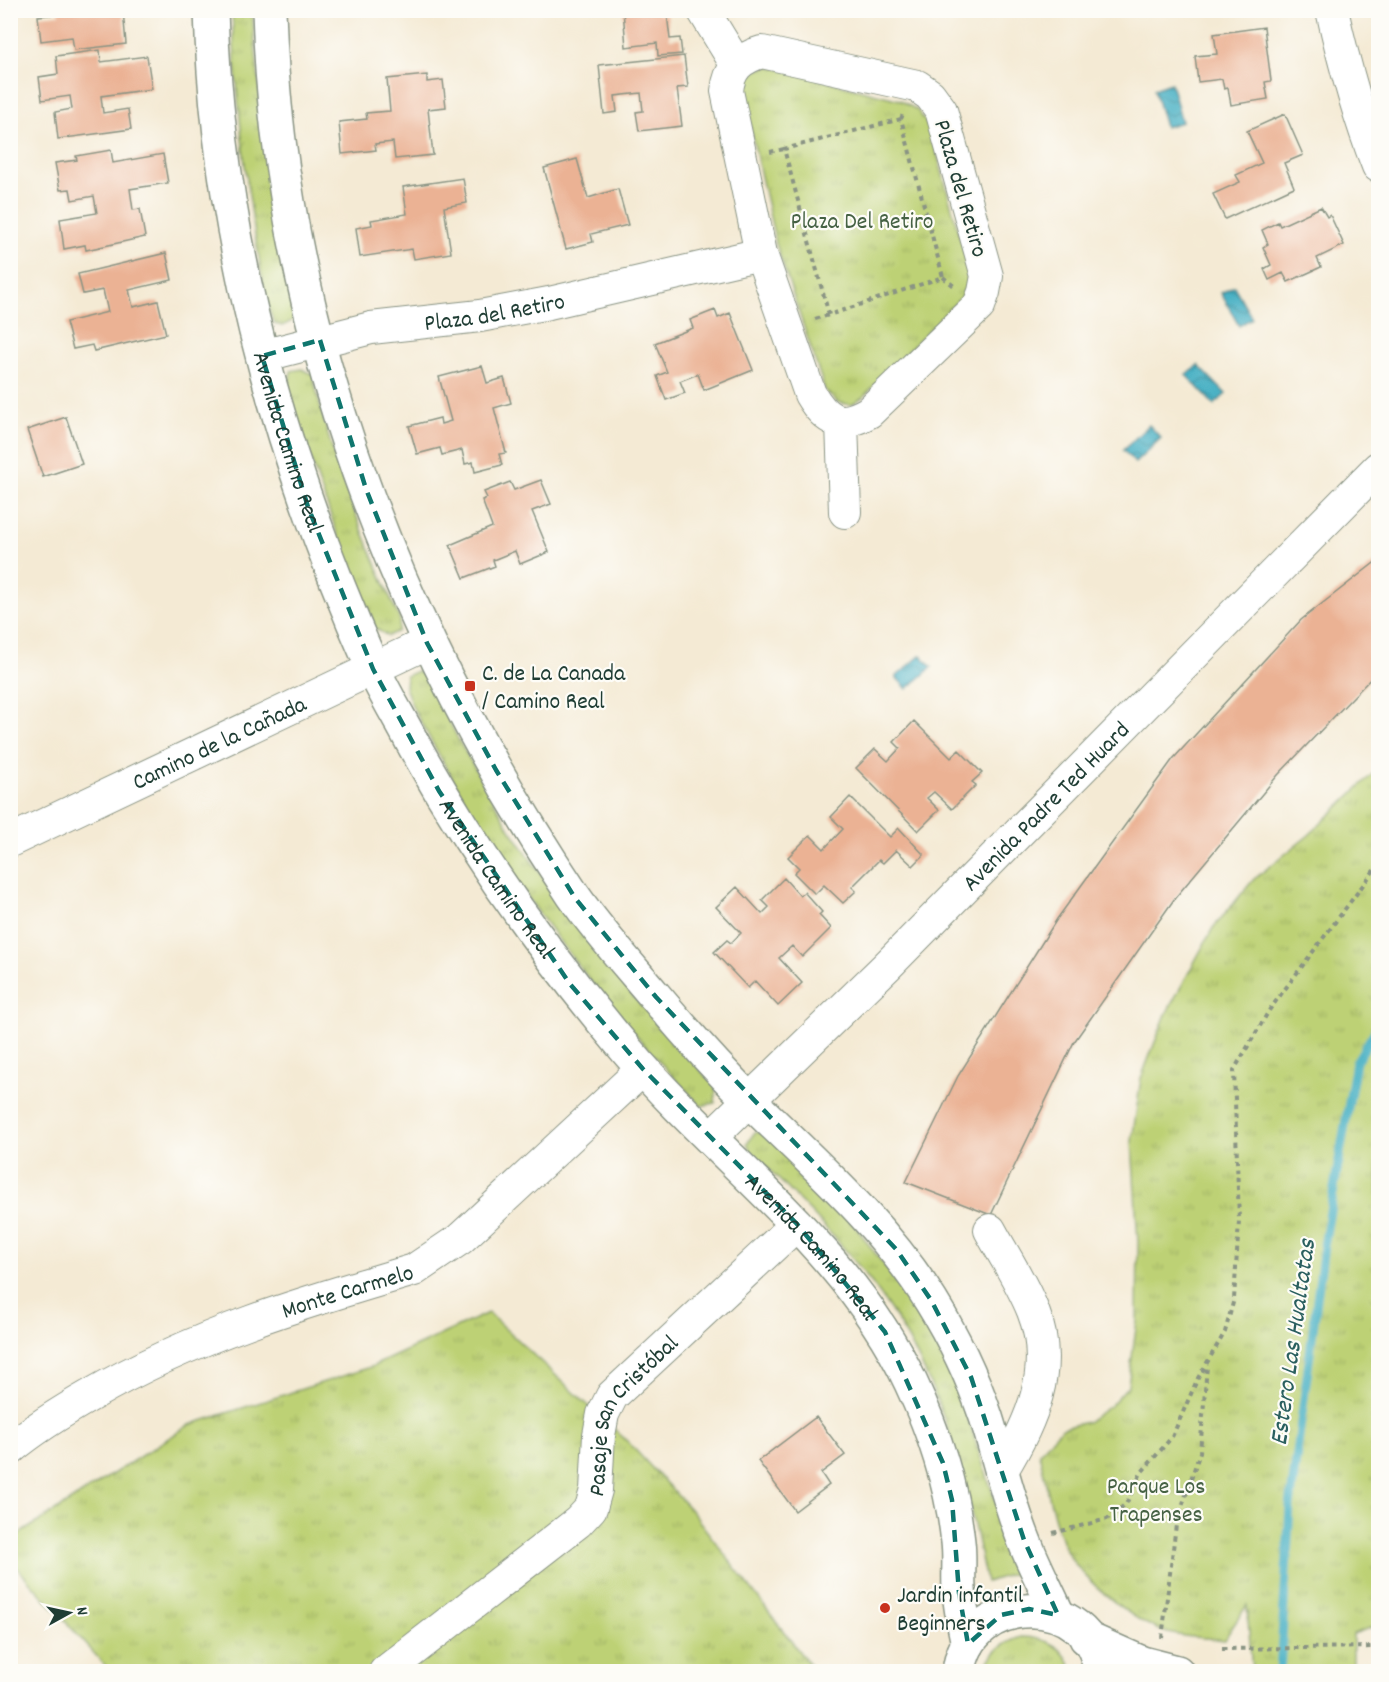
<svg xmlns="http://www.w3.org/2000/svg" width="1389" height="1682" viewBox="0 0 1389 1682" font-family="Dekko,sans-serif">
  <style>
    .grass { fill: url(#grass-tufts); stroke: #6e8754; stroke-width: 1.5 }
    .water { fill: url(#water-waves); stroke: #32767c; stroke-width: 1.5 }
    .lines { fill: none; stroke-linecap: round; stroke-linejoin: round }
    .stream { stroke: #44afc3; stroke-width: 9 }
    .building { fill: #ebb294 }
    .minor-casing { stroke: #8a9484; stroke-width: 34 }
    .major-casing { stroke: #8a9484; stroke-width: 36 }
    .path { stroke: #8a9484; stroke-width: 4; stroke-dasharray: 4.5 4.5; stroke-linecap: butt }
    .minor { stroke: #fff; stroke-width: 32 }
    .major { stroke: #fff; stroke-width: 33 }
    .marked { fill: none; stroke: #0f766e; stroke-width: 4.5; stroke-dasharray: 12 8; stroke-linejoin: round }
    .poi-dot { fill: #c8321e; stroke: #fdfcf7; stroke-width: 2 }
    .labels { text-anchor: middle; stroke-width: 4.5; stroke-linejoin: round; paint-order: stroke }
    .street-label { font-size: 24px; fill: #1f3d34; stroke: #fdfcf7 }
    .park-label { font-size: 24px; fill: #466244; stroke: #fdfcf7 }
    .poi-label { font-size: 24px; fill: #1f3d34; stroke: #fdfcf7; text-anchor: start }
    .water-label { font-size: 26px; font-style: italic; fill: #2a5f5f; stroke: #fdfcf7 }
  </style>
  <defs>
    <pattern id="grass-tufts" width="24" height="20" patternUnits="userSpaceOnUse" patternTransform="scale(1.5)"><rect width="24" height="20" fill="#bdd175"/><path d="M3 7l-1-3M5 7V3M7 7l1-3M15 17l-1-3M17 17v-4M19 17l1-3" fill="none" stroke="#a2b466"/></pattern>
    <pattern id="water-waves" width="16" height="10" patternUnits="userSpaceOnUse" patternTransform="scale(1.5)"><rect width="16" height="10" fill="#44afc3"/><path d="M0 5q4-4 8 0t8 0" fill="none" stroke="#38909f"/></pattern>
  </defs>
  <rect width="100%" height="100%" fill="#fdfcf7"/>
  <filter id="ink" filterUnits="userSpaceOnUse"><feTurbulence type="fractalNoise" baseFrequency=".0167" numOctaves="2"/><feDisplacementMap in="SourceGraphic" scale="12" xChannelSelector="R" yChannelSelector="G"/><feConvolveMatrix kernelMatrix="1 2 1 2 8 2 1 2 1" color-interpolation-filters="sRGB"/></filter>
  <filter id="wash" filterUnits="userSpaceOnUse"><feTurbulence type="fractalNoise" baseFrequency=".008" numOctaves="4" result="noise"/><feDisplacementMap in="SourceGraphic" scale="24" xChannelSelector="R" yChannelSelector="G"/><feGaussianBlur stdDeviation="1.35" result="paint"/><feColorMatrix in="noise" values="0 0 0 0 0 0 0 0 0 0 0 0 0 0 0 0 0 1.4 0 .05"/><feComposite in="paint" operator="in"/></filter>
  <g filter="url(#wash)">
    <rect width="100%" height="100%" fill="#f4ead4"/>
    <path class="grass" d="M232,11H252C261,113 273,213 295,313L292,321L282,326L275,324C264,302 262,276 258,252C244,173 236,91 232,11Z
      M768,66L900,100L917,110L930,128L968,267V284L960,298L863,397L851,405L837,402L825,390L776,244L744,99C745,79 748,72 768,66Z
      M302,369L313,375C330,460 366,541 400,620L398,631L388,636L376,629L341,544L313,466L288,388L291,371Z
      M417,671L428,678L459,741L510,829L563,907L630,993L716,1087L715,1103L701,1106C623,1025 551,937 491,842C463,799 438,753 413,708L405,687L406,676Z
      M1378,769V1625L1353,1634V1671H1252L1247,1605L1224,1640C1205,1637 1182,1638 1165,1632C1134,1622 1086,1582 1069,1555C1056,1535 1045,1478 1039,1453L1062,1428L1087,1422L1111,1405L1128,1386L1137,1321L1138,1243L1132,1141L1141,1078L1166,1014L1213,928L1254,879L1309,835Z
      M755,1132L765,1133L847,1215L918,1311L952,1371L1019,1572L986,1582C967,1486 945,1392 890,1309C852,1250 799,1201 751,1151L747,1143Z
      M488,1313L627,1441L690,1509L814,1671H110L11,1561L10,1540L189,1425L371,1367Z
      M1021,1637C1046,1637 1065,1647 1073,1671H985C991,1652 1003,1643 1021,1637Z"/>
    <path class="water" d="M1171,83L1182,122L1165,127L1154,89Z
      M1234,286L1252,318L1239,326L1221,293Z
      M1198,365L1226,394L1214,405L1186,375Z
      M1149,425L1161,438L1135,463L1123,450Z
      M921,655L932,667L907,689L896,677Z"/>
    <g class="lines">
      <path class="stream" d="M1280,1672L1290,1506L1324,1246L1356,1062L1378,1026"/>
    </g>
    <g id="blocks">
      <path class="building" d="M123,10L126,44L74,50L72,37L41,41L38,16L59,14L58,11L62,10Z
        M623,10H658L659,15L667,14L670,39L680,38L682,54L658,56L657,43L626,47Z
        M1264,27L1271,81L1265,82L1268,99L1231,105L1228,88L1224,89L1222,79L1198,82L1195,56L1217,54L1214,34Z
        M100,50L101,62L147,56L152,89L101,96L103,113L128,109L131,129L58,139L55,112L72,109L70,96L42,100L39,77L58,74L56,56Z
        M684,56L688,87L677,88L682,126L639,131L636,112L643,111L641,93L615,96L617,112L604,114L599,65Z
        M427,75V82L443,80L446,107L428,109L433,155L395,159L393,142L375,144L376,150L342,154L339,122L367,119L366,113L390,111L387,79Z
        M1285,114L1303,155L1284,163L1294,187L1225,219L1213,194L1240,182L1236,175L1262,163L1247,131Z
        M111,150L113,163L163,154L168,183L130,189L133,210L140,209L145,237L86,250L85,245L64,249L60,219L97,213L94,196L72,200L70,189L60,190L55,163L77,160L76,156Z
        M577,159L588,198L618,189L628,225L591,234L593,242L566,249L544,168Z
        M463,178L467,203L444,207L451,253L414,259L412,249L360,257L356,228L372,225L371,220L407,214L403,187Z
        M1321,207L1327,217L1330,215L1344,245L1317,258L1321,267L1288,282L1283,273L1269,280L1264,269L1271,265L1263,247L1268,244L1262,230L1278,222L1280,226Z
        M166,253L172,280L129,290L133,307L158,301L166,334L94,351L92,345L73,349L66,322L108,312L103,290L83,294L78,274Z
        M715,310L718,318L730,313L753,370L704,390L698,374L680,381L685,393L666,400L657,376L667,372L655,343L693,328L690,320Z
        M482,366L487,383L504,378L511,403L494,408L506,453L499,454L502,465L475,472L473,462L465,464L462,450L442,455L440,448L417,454L409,426L440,418L441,424L451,421L439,377Z
        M66,417L82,464L43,477L27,430Z
        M541,480L551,504L532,511L549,552L520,564L515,551L493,560L495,566L464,578L450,545L492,527L482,500L487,498L484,492L510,482L514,490Z
        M1378,560V671L1278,775L1175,898L1074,1042L991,1215L906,1182L958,1076L1057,919L1173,759L1301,620Z
        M914,721L951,758L959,750L982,773L972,782L976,785L952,809L934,792L927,798L939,810L918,831L856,768L875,749L888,761L900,748L894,742Z
        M850,797L890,837L899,828L924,855L913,866L896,850L883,863L879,860L852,887L856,891L843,903L824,885L815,894L794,873L799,868L788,857L810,835L824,849L843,829L831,817Z
        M784,878L800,896L804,892L822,912L819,915L831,928L802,957L792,946L779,958L802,983L778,1006L755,981L748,988L714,952L727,940L731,943L741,933L716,907L737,887L762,914L769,907L762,900Z
        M816,1417L845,1455L821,1473L829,1485L795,1511L758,1461Z"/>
    </g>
  </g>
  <g filter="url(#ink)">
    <use href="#blocks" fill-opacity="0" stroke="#8a9484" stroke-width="1.5"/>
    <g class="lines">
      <g class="minor-casing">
        <g id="minor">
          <path d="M703,10L736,64"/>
          <path d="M1332,10C1344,64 1358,115 1378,166"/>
          <path d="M762,52L917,86L930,95L941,110L987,276L984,292L979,306L869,412C840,429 826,421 810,394L761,254L727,91C729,69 740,58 762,52Z"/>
          <path id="s1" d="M262,356L371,328L480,316L549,303L761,254"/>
          <path d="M842,422L845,512"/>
          <path id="s2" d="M10,841L427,643"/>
          <path id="s3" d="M710,1138L887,966L1378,468"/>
          <path d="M990,1230C1004,1256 1022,1283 1033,1311C1056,1369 1031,1423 1001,1472"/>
          <path id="s4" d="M10,1449C35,1428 63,1411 91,1395C194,1335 301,1303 414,1270L460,1239L643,1069"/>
          <path id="s5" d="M385,1672L578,1522L591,1508L596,1490L599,1435L603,1414L612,1396L797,1224"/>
        </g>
      </g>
      <g class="major-casing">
        <g id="major">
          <path id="s6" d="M211,10C217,236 281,460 372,666C383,691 398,715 411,740C472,851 546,955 628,1052C722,1162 849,1249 911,1383C935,1434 952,1486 958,1542C960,1558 958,1573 959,1589C960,1607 964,1626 968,1644"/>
          <path d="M269,10C278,325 399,635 573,895C597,930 627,963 654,995C685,1032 719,1070 753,1104C816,1166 884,1225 931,1301C954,1338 972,1376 986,1417C999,1458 1008,1500 1024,1540C1034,1566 1047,1590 1058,1615"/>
          <path d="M1086,1638L1142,1663L1177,1672"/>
          <path d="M959,1672C968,1590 1093,1591 1100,1672"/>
        </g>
      </g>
      <path class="path" d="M901,119L784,149L829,315L943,277L901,119L903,114
        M770,152L784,149
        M943,277L954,286
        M815,319L829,315
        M1053,1533L1107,1519L1126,1504L1141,1473L1172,1437L1198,1378L1225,1332L1234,1299L1239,1221L1234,1070L1270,1009L1378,865
        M1162,1638L1176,1525L1200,1452L1207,1366
        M1222,1649L1378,1647"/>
      <use href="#minor" class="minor"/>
      <use href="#major" class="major"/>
    </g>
  </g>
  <path class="marked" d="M320,340L366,489L427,643L496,770L575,898L656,997L896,1249L931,1300L971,1377L1024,1540L1058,1615L1029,1609L1001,1615L968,1644L959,1593L952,1500L943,1463L885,1332L797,1224L643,1069L570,984L439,791L373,669L308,507L262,356Z"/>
  <g class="poi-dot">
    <rect x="464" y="680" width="12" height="12" rx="3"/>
    <circle cx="885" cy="1608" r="6"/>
  </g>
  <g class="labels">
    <g class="street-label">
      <text transform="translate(962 188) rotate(74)" y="8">Plaza del Retiro</text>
      <text dy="8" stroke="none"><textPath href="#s1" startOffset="237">Plaza del Retiro</textPath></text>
      <text dy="8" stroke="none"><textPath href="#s6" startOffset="440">Avenida Camino Real</textPath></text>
      <text dy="8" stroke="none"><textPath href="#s2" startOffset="231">Camino de la Cañada</textPath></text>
      <text dy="8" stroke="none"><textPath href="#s3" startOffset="472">Avenida Padre Ted Huard</textPath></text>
      <text dy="8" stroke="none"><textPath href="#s6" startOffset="926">Avenida Camino Real</textPath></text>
      <text dy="8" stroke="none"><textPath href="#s6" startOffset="1412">Avenida Camino Real</textPath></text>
      <text dy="8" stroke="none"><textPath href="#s4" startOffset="375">Monte Carmelo</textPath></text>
      <text dy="8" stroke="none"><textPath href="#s5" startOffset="370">Pasaje San Cristóbal</textPath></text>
    </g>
    <g class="park-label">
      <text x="862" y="228">Plaza Del Retiro</text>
      <text x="1156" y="1493">Parque Los<tspan x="1156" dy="28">Trapenses</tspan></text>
    </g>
    <g class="poi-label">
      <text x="482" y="680">C. de La Canada<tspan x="482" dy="28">/ Camino Real</tspan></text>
      <text x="897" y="1602">Jardin infantil<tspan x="897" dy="28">Beginners</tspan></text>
    </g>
    <g class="water-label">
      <text transform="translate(1291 1342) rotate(-82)" y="9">Estero Las Hualtatas</text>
    </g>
  </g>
  <rect width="1389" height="1682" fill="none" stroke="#fdfcf7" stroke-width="36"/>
  <g transform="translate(69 1613) rotate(82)" stroke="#fdfcf7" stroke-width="4.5" paint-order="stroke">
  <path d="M0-4.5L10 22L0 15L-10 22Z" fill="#1f3d34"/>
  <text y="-9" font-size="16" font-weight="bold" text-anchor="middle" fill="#1f3d34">N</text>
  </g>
</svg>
